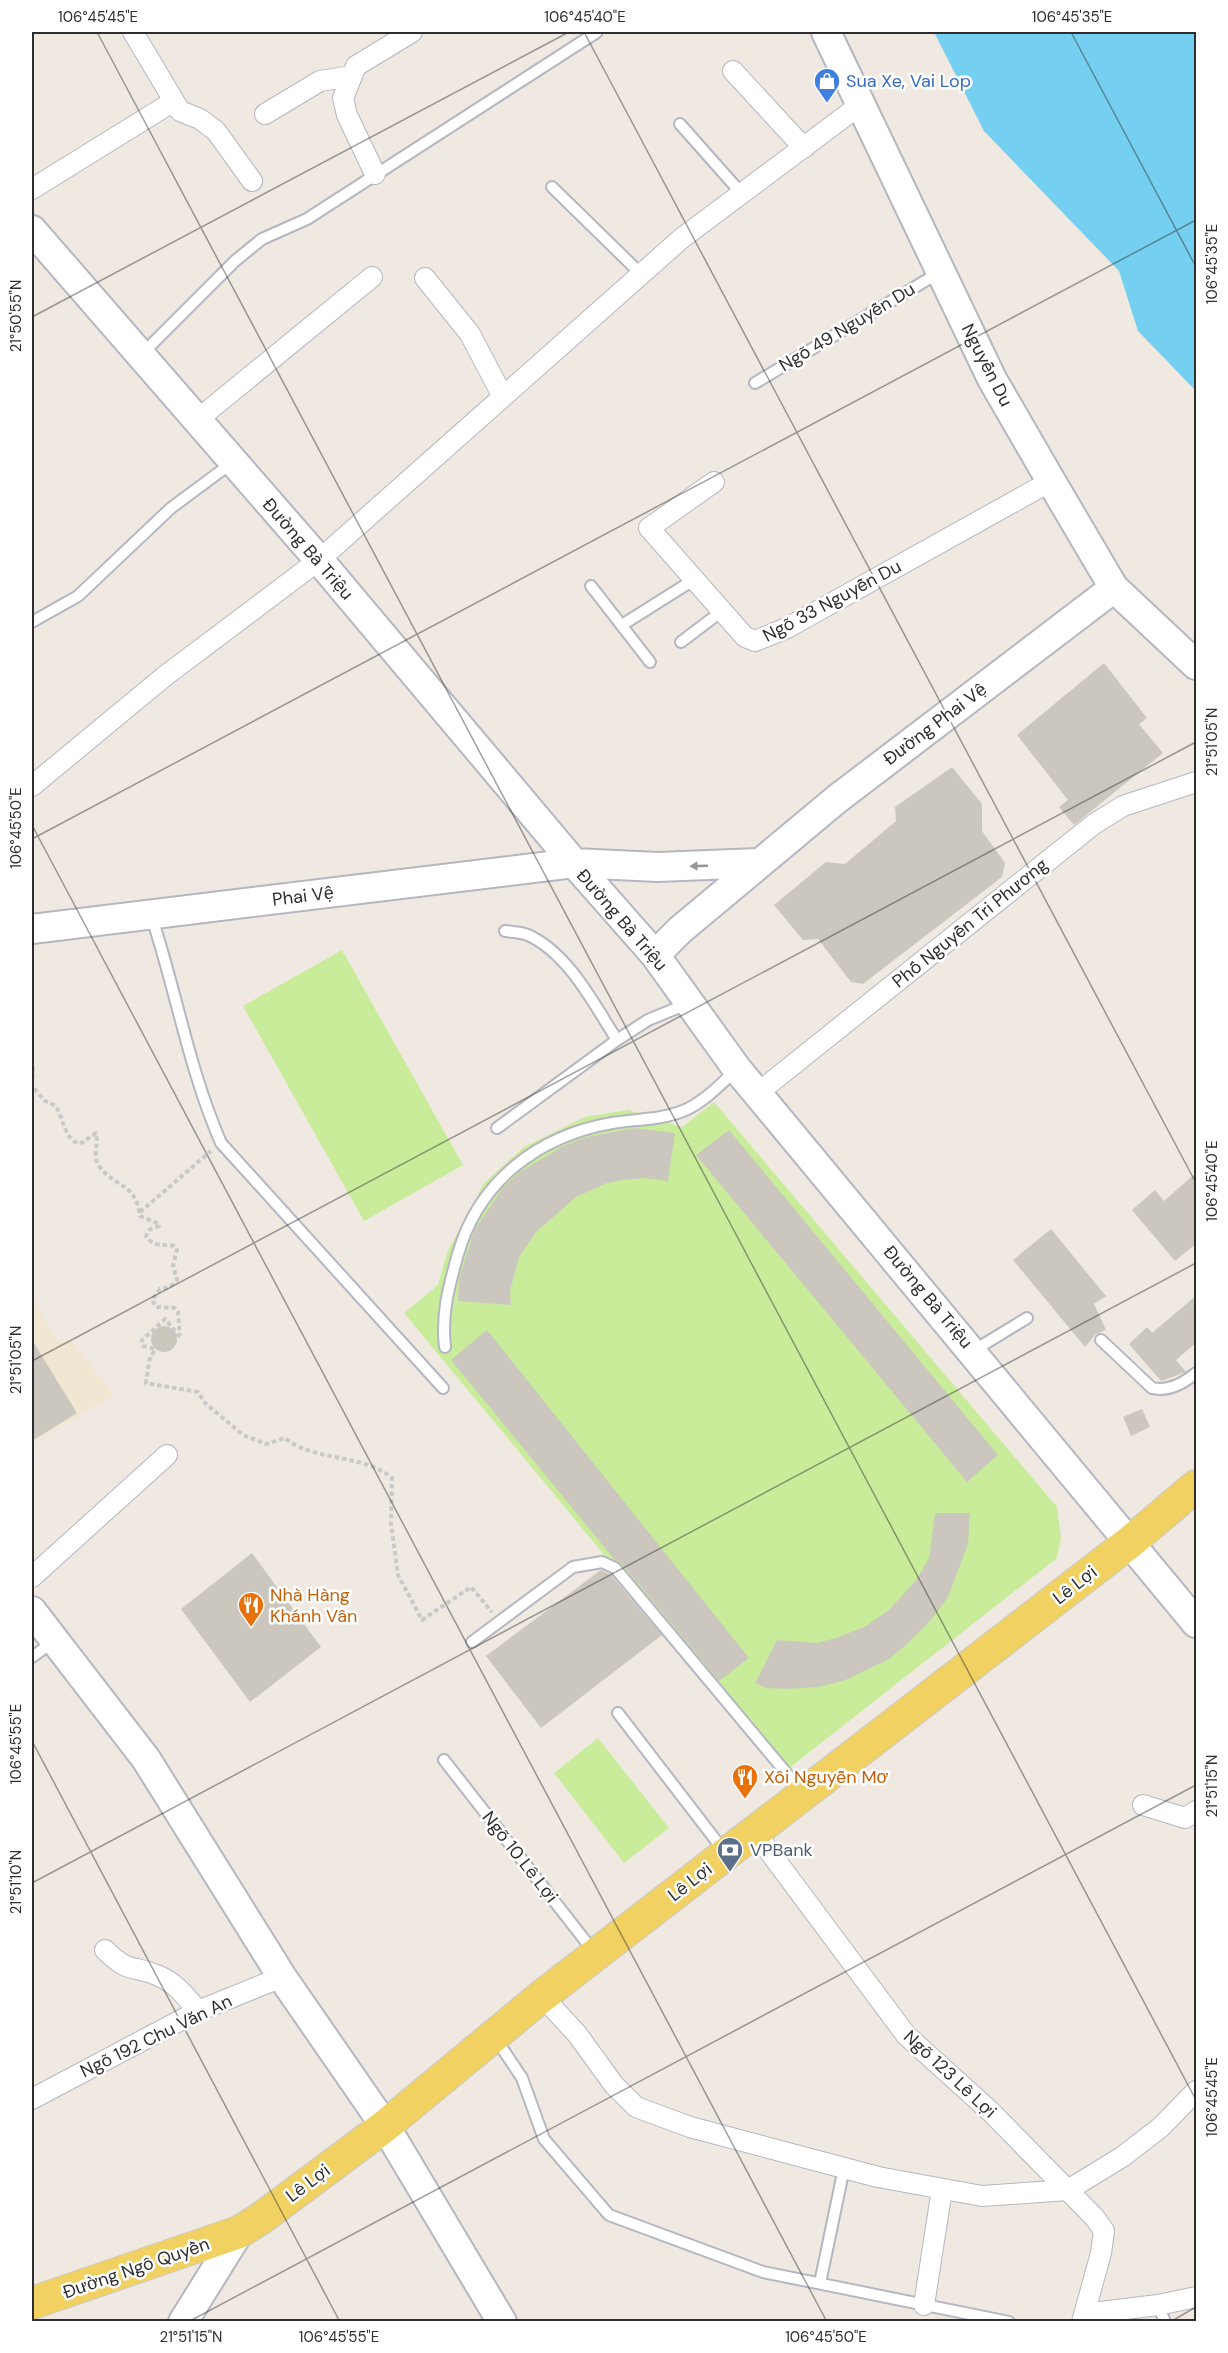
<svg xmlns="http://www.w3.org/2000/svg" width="1228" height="2353" viewBox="0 0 1228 2353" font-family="'DM Sans',sans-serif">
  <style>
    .education { fill: #f0e6d1 }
    .pitch { fill: #c9ec9a }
    .water { fill: #75cff0 }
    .building { fill: #cbc7bf }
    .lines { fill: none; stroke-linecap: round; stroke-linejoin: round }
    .lane-casing { stroke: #b4b7c1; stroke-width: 14 }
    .street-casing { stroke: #b4b7c1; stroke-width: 22 }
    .secondary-casing { stroke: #b4b7c1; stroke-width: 32 }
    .primary-casing { stroke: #c9c9c9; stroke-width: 34 }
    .path { stroke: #c9c9c9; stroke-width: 4; stroke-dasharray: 4.5 3; stroke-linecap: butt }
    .lane { stroke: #fff; stroke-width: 10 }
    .street { stroke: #fff; stroke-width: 20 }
    .secondary { stroke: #fff; stroke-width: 28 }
    .primary { stroke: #f2d163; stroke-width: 32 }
    .oneway { fill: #969696 }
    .ticks { fill: none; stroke: #2e2e2e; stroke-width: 1.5; stroke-opacity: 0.45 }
    .labels { text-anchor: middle; stroke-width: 5; stroke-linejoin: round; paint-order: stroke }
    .shop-label { font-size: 18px; fill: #366cbe; stroke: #fff; text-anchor: start }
    .street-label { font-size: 18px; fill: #2e2e2e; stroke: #fff }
    .food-label { font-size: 18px; fill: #c56008; stroke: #fff; text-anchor: start }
    .service-label { font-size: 18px; fill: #4e5e75; stroke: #fff; text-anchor: start }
    .neatline { fill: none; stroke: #2e2e2e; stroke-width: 2 }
    .ticks-label { font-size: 15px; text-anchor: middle; fill: #2e2e2e }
  </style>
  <rect width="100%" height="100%" fill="#efe9e1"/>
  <path class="education" d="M32,1295L58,1343L72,1341L114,1395L32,1444Z"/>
  <path class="pitch" d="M342,950L463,1165L364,1221L243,1006Z
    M714,1102L1057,1507L1061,1538L1057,1558L784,1772L404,1313L438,1285L447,1253L484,1183L524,1147L585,1117L628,1110L682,1127Z
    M598,1738L669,1828L624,1863L554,1773Z"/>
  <path class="water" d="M934,32H1196V391L1138,331L1119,271L984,131Z"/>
  <path class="building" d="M1104,663L1147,718L1139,724L1163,753L1074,825L1059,807L1068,800L1017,735Z
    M952,767L982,804V831L1005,863L1002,877L863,984L851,982L818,939L803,940L774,905L826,862L845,864L896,821L895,807Z
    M634,1128L675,1133L668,1181L644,1178L623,1180L607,1183L576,1197L536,1232L519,1257L510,1291L511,1305L458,1301L459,1279L474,1231L502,1189L520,1172L563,1146L587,1137Z
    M729,1130L998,1455L967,1482L696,1155Z
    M1197,1172V1243L1175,1261L1132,1210L1155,1190L1164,1201Z
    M1051,1229L1106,1296L1094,1304L1106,1330L1096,1334L1085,1347L1013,1260Z
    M1197,1295V1342L1176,1360L1186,1372L1161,1381L1129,1344L1147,1327L1152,1333Z
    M151 1339a13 13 0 1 1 26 0a13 13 0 1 1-26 0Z
    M487,1330L749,1658L719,1681L621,1563L614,1559L451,1360Z
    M32,1340L77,1413L32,1441Z
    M1142,1409L1150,1427L1131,1436L1123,1417Z
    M935,1513H970L968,1544L948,1597L931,1620L908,1643L888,1660L843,1681L818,1687L786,1689L766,1688L755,1683L777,1640L817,1643L839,1637L866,1626L889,1610L917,1579L929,1558Z
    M252,1553L321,1647L250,1702L181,1609Z
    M601,1570L610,1574L662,1635L541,1728L486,1656Z"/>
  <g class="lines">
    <g class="lane-casing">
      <path id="lane" d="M680,124L742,194
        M552,187L641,274
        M142,354L235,261L262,239L307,219L597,32
        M755,383L940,272
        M591,586L650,662
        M32,622L78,596L171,508L233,462
        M622,625L695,579
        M681,642L722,611
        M151,915C176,990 189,1070 221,1143L443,1388
        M505,931C512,932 521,932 528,935C568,953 594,1004 617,1040
        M497,1128L617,1040L648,1020L687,1004
        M1101,1340L1152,1388C1169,1392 1184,1383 1196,1373
        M445,1347C441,1314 449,1286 458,1254C479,1181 538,1136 612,1123C636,1119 660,1120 683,1111C703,1103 721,1084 737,1069
        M973,1351L1027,1318
        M472,1642L573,1567L602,1562L615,1568L803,1793
        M32,1657L53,1642
        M618,1713L724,1851
        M444,1760L594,1952
        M496,2039L522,2078L544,2139L609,2215L763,2272L1009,2322
        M820,2283L844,2168
        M1158,2305L1165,2322"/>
    </g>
    <g class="street-casing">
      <path id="street" d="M133,32L180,111L200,119L216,131L252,181
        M733,71L804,148
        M265,114L320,81L352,76
        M375,174L347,115L343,98L356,66L412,32
        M32,189L174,101
        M425,278L470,334L503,397
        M197,420L372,277
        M714,482L649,528L745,637L755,641L787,628L1051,481
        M32,786L165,676L319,560L682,238L860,105
        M759,1092L1094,824L1123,806L1196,782
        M32,1577L167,1455
        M1143,1805L1185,1818L1196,1811
        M754,1831L906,2035L991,2112L1095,2218L1104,2231L1101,2253L1082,2322
        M105,1950C130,1975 133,1964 159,1976C176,1983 187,1998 198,2011
        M542,1996L577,2034L614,2085L636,2107L690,2127L878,2177L982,2196L1068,2190L1122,2157L1161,2127L1196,2091
        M32,2099L198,2011L282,1977
        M924,2305L942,2189
        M1084,2314L1158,2305L1196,2297"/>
    </g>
    <g class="secondary-casing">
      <path id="secondary" d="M826,32L992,379L1051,481L1114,588L1196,665
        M32,230L319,560L574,863L655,955L737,1069L1196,1623
        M32,929L574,863L658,867L758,863
        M655,955L680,930L837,799L1114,588
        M32,1611L146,1759L282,1977L385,2126L502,2322
        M183,2322L239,2232"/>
    </g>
    <g class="primary-casing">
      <path id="primary" d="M32,2303L239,2232L260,2219L385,2126L542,1996L1130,1542L1196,1486"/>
    </g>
    <path class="path" d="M33,1067L32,1086L45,1101L56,1106C64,1120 64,1139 80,1144L96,1133C99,1145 92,1156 99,1166C115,1188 136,1182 140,1216L159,1224V1226L149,1230L146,1236C154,1248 163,1243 174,1246L177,1249L173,1265L177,1280L170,1287L160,1289L152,1300L156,1307L175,1308L178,1312L180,1336
      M140,1212L211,1151
      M180,1337L165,1319L142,1340L143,1346L155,1349L149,1361L146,1383L198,1392L205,1403L243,1435L266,1444L285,1438C314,1462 362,1453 392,1478L391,1524L398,1575L422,1620L471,1587L492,1612"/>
    <use href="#lane" class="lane"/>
    <use href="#street" class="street"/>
    <use href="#secondary" class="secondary"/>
    <use href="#primary" class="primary"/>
  </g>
  <defs><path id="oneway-solid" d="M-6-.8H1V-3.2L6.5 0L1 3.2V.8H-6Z" transform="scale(1.5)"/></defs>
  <use class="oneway" href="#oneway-solid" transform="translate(699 866) rotate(178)"/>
  <path class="ticks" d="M97,32L1196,2100M584,32L1196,1183M1071,32L1196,267M32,317L569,32M32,825L827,2322M32,839L1196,220M32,1361L1196,742M32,1741L340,2322M32,1883L1196,1263M188,2322L1196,1785M1170,2322L1196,2307"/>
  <defs>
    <g id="shop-pin" transform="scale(1.35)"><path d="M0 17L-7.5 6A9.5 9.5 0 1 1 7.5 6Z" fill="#3f7fe0" stroke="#fff"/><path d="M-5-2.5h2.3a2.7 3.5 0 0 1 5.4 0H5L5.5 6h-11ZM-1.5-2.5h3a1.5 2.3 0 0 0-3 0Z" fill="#fff"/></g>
    <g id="restaurant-pin" transform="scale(1.35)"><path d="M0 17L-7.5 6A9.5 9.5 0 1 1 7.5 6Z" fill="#e8710a" stroke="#fff"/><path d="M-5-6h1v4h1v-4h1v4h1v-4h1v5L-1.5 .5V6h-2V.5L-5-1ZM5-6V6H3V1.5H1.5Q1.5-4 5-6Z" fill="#fff"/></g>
    <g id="bank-pin" transform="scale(1.35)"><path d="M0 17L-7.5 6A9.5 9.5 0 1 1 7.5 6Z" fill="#5c6f8a" stroke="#fff"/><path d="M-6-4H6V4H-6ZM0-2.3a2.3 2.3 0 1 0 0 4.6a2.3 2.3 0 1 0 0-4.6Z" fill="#fff"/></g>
  </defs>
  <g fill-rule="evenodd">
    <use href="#shop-pin" x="827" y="81"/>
    <use href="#restaurant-pin" x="251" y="1605"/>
    <use href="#restaurant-pin" x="745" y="1777"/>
    <use href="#bank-pin" x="730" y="1850"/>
  </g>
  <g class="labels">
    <g class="shop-label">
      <text x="846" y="87">Sua Xe, Vai Lop</text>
    </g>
    <g class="street-label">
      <text transform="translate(847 327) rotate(-31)" y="6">Ngõ 49 Nguyễn Du</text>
      <text transform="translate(987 365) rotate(63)" y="6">Nguyễn Du</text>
      <text transform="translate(308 549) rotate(49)" y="6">Đường Bà Triệu</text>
      <text transform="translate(832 601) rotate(-28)" y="6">Ngõ 33 Nguyễn Du</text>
      <text transform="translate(935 724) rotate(-37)" y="6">Đường Phai Vệ</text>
      <text transform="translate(303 896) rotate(-7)" y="6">Phai Vệ</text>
      <text transform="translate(622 920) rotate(49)" y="6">Đường Bà Triệu</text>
      <text transform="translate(970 923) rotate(-39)" y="6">Phố Nguyễn Tri Phương</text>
      <text transform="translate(928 1297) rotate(50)" y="6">Đường Bà Triệu</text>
      <text transform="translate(1075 1585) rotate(-38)" y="6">Lê Lợi</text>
      <text transform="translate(520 1857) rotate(52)" y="6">Ngõ 10 Lê Lợi</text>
      <text transform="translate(690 1882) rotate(-38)" y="6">Lê Lợi</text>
      <text transform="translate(156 2036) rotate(-26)" y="6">Ngõ 192 Chu Văn An</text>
      <text transform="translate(950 2074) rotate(43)" y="6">Ngõ 123 Lê Lợi</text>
      <text transform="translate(308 2183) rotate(-37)" y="6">Lê Lợi</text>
      <text transform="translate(136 2268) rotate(-19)" y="6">Đường Ngô Quyền</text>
    </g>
    <g class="food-label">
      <text x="270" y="1601">Nhà Hàng<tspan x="270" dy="21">Khánh Vân</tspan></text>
      <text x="764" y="1783">Xôi Nguyễn Mơ</text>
    </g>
    <g class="service-label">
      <text x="750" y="1856">VPBank</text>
    </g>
  </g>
  <rect width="1228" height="2353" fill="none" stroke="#ffffff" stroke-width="66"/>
  <rect x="33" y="33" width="1162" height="2287" class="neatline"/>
  <g class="ticks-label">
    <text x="98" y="22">106°45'45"E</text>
    <text x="585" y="22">106°45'40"E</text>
    <text x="1072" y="22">106°45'35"E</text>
    <text transform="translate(1212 264) rotate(-90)" y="5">106°45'35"E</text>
    <text transform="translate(16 316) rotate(-90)" y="5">21°50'55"N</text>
    <text transform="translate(1212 742) rotate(-90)" y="5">21°51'05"N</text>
    <text transform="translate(16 828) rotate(-90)" y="5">106°45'50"E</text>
    <text transform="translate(1212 1181) rotate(-90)" y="5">106°45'40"E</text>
    <text transform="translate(16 1360) rotate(-90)" y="5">21°51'05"N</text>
    <text transform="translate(16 1744) rotate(-90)" y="5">106°45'55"E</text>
    <text transform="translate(1212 1786) rotate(-90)" y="5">21°51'15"N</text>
    <text transform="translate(16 1882) rotate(-90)" y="5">21°51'10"N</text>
    <text transform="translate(1212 2097) rotate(-90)" y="5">106°45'45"E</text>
    <text x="191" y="2342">21°51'15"N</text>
    <text x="339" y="2342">106°45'55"E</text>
    <text x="826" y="2342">106°45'50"E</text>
  </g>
</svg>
